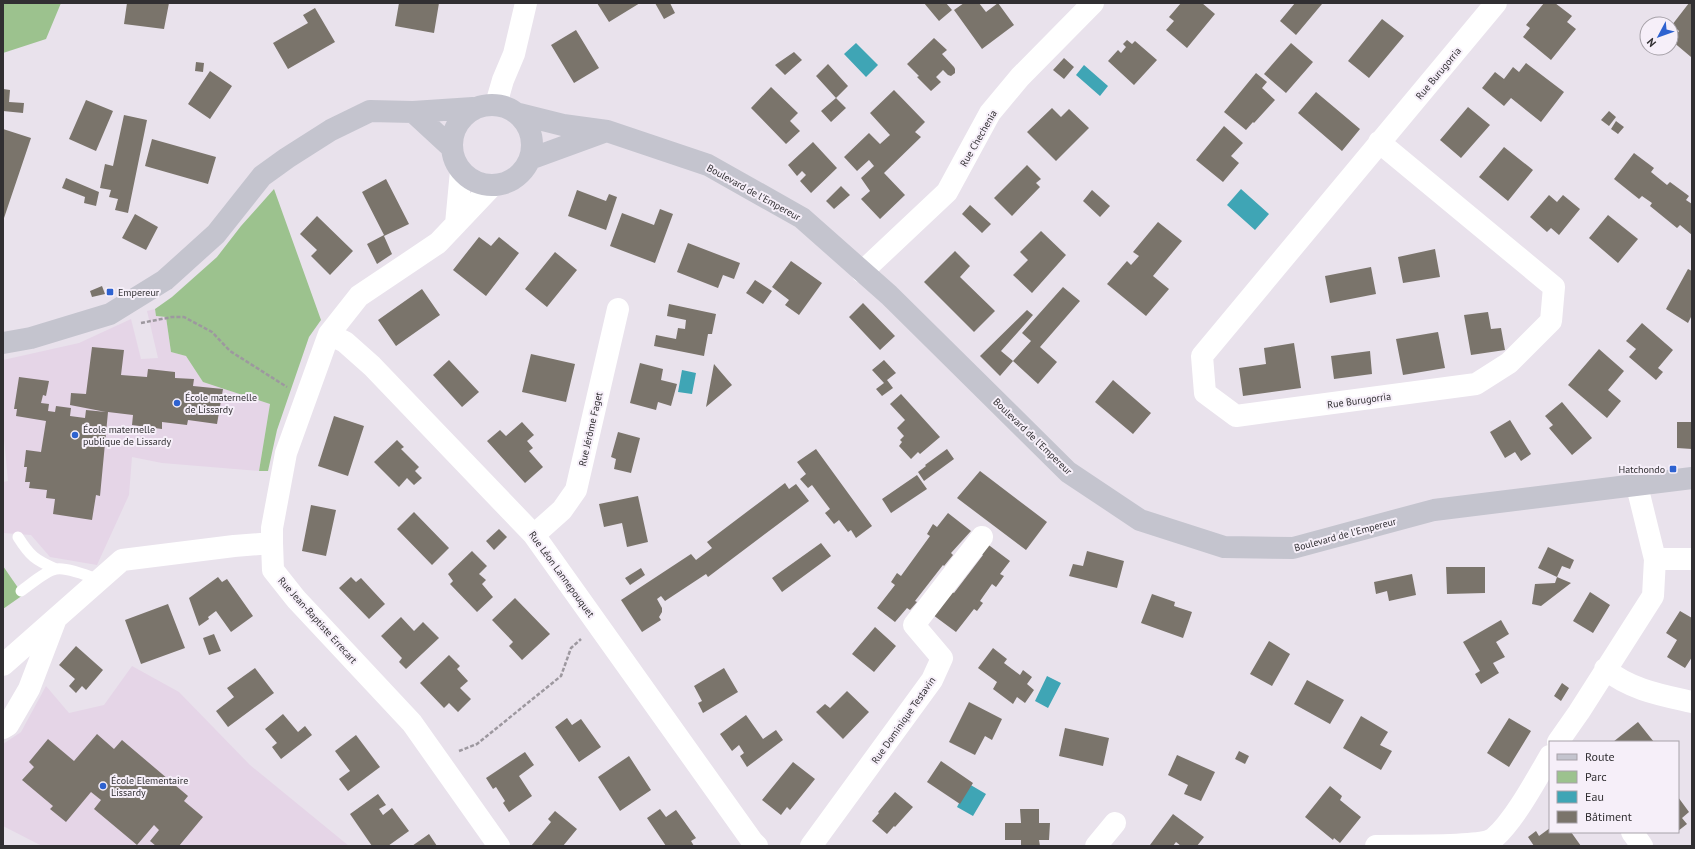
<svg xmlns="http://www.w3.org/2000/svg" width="1695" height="849" viewBox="0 0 1695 849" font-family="'PT Sans',sans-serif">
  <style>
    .education { fill: #e5d5e7 }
    .green { fill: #9cc28e }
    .water { fill: #3fa5b5 }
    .building { fill: #7a746b }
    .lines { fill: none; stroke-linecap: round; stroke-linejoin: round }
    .path { stroke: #9d989f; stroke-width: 2.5; stroke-dasharray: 4 2; stroke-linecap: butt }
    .lane { stroke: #fff; stroke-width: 11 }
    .street { stroke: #fff; stroke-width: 22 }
    .secondary { stroke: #c4c4ce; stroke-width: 22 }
    .poi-dot { fill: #2e62d0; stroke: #f6eff9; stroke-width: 1.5 }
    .labels { text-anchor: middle; stroke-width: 4; stroke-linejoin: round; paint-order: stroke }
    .street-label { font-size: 10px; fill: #312f32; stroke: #f6eff9 }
    .poi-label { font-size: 10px; fill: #312f32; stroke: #f6eff9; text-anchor: start }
  </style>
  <rect width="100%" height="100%" fill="#e9e2ec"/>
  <path class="education" d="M155,309L156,316L166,317L171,352L186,356L203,382L270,404L259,471L162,463L132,457L129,495L97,565L50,557L31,535L3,533V482L8,481L3,429V360L79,343L131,319L141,359L158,358L147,311Z
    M132,666L179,692L250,765L349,846H42L3,826V744L21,732L46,686L69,713L104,705Z"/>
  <path class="green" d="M3,3H61L46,39L3,53Z
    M274,189L321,320L309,337L277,430L268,471H259L270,404L203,382L186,356L171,352L166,317L156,316L155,309L172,297L217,257L241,226Z
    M3,566L23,595L3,609Z"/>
  <path class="water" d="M856,43L878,65L866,77L844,54Z
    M1084,65L1108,86L1100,96L1076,75Z
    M1241,189L1269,214L1255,230L1227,205Z
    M682,370L696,373L692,394L678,392Z
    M1047,676L1061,683L1048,708L1035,701Z
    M969,784L986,794L973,816L957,807Z"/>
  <path class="building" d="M127,3H169L164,29L124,24Z
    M399,3H439L434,33L395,26Z
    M597,3H640L609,22Z
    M655,3H670L675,13L664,19Z
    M924,3H946L952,10L939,21Z
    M964,3H979L986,12L998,3L1014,25L982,49L954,10Z
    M1181,3H1202L1215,14L1187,48L1166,30L1174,21L1169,17Z
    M1295,3L1322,4L1296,35L1280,21Z
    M1544,3H1555L1572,16L1567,22L1576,29L1551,60L1523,37L1530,28L1526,25Z
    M1689,3H1692L1691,57L1672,41L1679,31L1672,25Z
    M315,8L335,42L288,69L273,43L308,23L303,15Z
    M1382,19L1404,36L1369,78L1348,61Z
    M576,30L599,68L574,83L551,45Z
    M934,38L947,50L942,54L954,67L955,69V73L951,76L948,75L943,70L936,77L941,82L931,91L917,77L919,76L907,64Z
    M1127,40L1132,44L1135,41L1157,60L1134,85L1108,61L1118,50L1121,53L1126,47L1123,44Z
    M1291,43L1313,62L1286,93L1264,74Z
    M794,52L802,60L785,75L775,65Z
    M1064,58L1074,67L1064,79L1053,70Z
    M196,62L204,63L203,72L195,71Z
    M1526,63L1564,92L1541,122L1511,98L1504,106L1482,88L1495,72L1504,79L1513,67L1519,72Z
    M828,64L848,86L836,98L816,76Z
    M210,71L232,86L210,119L188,104Z
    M1256,73L1267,82L1262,88L1275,100L1254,123L1253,122L1246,130L1224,112Z
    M771,87L798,113L790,121L800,131L786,144L751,108Z
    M3,89L10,90L9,102L24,103L23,113L3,111Z
    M894,90L925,122L915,132L921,137L884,173L905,195L880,219L861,199L870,191L861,178L874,166L869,160L857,171L844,157L869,133L880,144L890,135L870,113Z
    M1316,92L1360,129L1342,151L1298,113Z
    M836,98L846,108L831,122L821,111Z
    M86,100L113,111L96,151L69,139Z
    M1468,107L1490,125L1461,158L1440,140Z
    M1052,108L1061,117L1069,109L1089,128L1056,161L1027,132Z
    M1609,111L1616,117L1609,126L1601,120Z
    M124,115L147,120L128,213L115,210L118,199L109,197L111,190L100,188L105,164L113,166Z
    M1616,121L1624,127L1618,134L1611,129Z
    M1224,126L1243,143L1231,156L1239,163L1223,182L1196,160Z
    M3,129L31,138L3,221Z
    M152,139L216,157L208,184L145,166Z
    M813,142L837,168L811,193L800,181L806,175L802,171L797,176L788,165Z
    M1504,147L1533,170L1508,201L1479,177Z
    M1634,153L1654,168L1651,172L1667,185L1670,182L1689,196L1686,200L1692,204V235L1680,225L1677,228L1650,206L1652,203L1642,196L1639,199L1614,179Z
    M1027,165L1041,179L1036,183L1040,187L1012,216L994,198Z
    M66,178L99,192L96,206L84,203L85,197L62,188Z
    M386,179L409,224L384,236L392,254L377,264L367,244L384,235L362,192Z
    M841,186L850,195L834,209L826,201Z
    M577,190L606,201L609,194L617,197L606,230L568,216Z
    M1092,190L1110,206L1100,217L1083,201Z
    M1549,195L1557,202L1563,195L1580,209L1559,235L1551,228L1547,232L1530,217Z
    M970,205L991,224L982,233L962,214Z
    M660,209L673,214L655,263L610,246L622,213L654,225Z
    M135,214L158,227L146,250L122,238Z
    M1608,215L1638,239L1618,263L1589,238Z
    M317,216L353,251L330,275L311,256L317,250L300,234Z
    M1158,222L1182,241L1153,276L1169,289L1146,316L1107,284L1127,261L1131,265L1139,256L1133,252Z
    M1041,231L1066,255L1032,293L1013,275L1028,260L1020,252Z
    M479,237L491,246L499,237L519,253L486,296L453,270Z
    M688,243L740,263L734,279L723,275L718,288L677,272Z
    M1435,249L1440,277L1403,283L1398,257Z
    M955,251L970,266L960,277L995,311L974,332L924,282Z
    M555,252L577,270L547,307L525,289Z
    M791,261L822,283L799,315L785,305L789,300L772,287Z
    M1371,267L1376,294L1330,303L1325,276Z
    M1688,269L1692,271V315L1688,323L1666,309Z
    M755,280L772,291L763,304L746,293Z
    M102,286L105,294L92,297L90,291Z
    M1063,287L1080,301L1040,347L1057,362L1038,384L1013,361L1031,341L1022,333Z
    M422,289L440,315L396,346L378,320Z
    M863,303L895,336L880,350L849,317Z
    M669,304L716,314L712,334H708L704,356L654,346L656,335L676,339L678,328L685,329L686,320L667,316Z
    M1027,310L1033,315L1001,351L1013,361L1000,376L980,356Z
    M1488,312L1491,329L1501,328L1505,350L1471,355L1464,315Z
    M1642,323L1673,350L1658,368L1663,372L1656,380L1629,357L1636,349L1626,341Z
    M1438,332L1445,368L1403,375L1396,339Z
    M1294,343L1301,388L1243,396L1239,368L1266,364L1264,348Z
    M92,347L124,350L121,375L147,377L148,369L175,372V378L194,379L193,386L223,389L217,424L188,420L187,425L162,422V429L132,425L133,415L108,412L100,496L96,495L92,520L53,514L55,499L46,498L47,490L29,488L30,482H25L27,467H24L26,450L41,452L46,421L16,416L17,409H14L19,377L49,381L46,396L43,395L41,403L49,404L48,411L55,412L56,406L71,408L70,416L85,418L86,410L106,412L70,405L71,393L86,394Z
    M1599,349L1624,371L1608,390L1621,401L1607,418L1568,385Z
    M1370,351L1372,374L1334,379L1331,356Z
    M531,354L575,364L566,402L522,392Z
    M449,360L479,392L462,407L433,375Z
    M884,360L896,373L887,380L893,388L882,396L876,389L884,383L872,370Z
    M640,363L663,369L661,380L677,384L671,406L658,402L656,410L630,403Z
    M714,364L732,385L706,407Z
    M1113,380L1151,413L1133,434L1095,402Z
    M901,394L940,437L920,454L918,452L911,459L899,446L902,442L900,440L904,436L897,428L905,420L890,404Z
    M1562,402L1592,438L1572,455L1549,428L1553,425L1545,416Z
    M334,416L364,426L348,476L318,466Z
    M1510,420L1531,454L1521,461L1515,452L1505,458L1490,432Z
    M522,422L534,435L527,441L533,448L529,451L543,467L525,483L487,441L500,430L506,436Z
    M1677,422H1692V449L1677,448Z
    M618,432L640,438L631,473L614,469L616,459L611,457Z
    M397,440L404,447L401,449L419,467L415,471L422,478L414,485L407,478L399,487L374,462Z
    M816,449L872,526L856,538L851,530L848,532L839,520L834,524L825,513L830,509L812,485L808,488L800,479L806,474L797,462Z
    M947,449L954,459L924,481L918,472L926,466L925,465Z
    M980,471L1047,522L1026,550L957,498Z
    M917,475L927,489L891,513L882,499Z
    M785,483L789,489L796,484L809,501L708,577L706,574L665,601L661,596L657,599L662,608V612L659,617L661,620L642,632L621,600L691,554L696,560L712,548L707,542Z
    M638,496L648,542L627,547L622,523L604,527L599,504Z
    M311,505L336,510L326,556L302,551Z
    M414,512L449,548L432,565L397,529Z
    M948,513L971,531L951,553L953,555L944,566L943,565L915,601L917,602L910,610L907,608L895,622L877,608L895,585L891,582L897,573L901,576L930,536L927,534L933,524L937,527Z
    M499,529L507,537L494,550L486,541Z
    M821,543L831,556L782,592L772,578Z
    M986,543L1010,561L1000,574L1004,576L996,587L992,584L980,601L983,603L977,611L974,609L956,632L933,615L949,590L954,593L983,555L979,553Z
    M1548,547L1574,560L1570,569L1562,566L1557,577L1538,568Z
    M472,551L487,566L479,574L486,580L482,584L493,597L477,612L450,584L453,581L448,574Z
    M1087,551L1124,561L1117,588L1069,576L1073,564L1083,566Z
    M1446,567H1485V593L1447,594Z
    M641,568L645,575L630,585L625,578Z
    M1412,574L1416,595L1389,601L1387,591L1376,594L1374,582Z
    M218,577L222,582L227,579L253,616L231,632L216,611L208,617L209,619L199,626L189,598Z
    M351,577L356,582L361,578L385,604L369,619L339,588Z
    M1557,577L1571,583L1541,606L1532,604L1535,584L1555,583Z
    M1590,592L1610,605L1593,633L1573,621Z
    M1152,594L1175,602L1174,606L1192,612L1183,638L1141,623Z
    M515,598L550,634L522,660L509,646L513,642L492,620Z
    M168,604L185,648L141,664L125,620Z
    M1680,611L1692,618V657L1685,668L1667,657L1677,640L1666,633Z
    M401,617L414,631L423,622L439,638L406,669L399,662L402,658L381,636Z
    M1501,620L1509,634L1496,642L1505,657L1493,663L1499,673L1481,684L1475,674L1480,671L1463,642Z
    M875,627L896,646L874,672L852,654Z
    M214,634L221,651L209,655L203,638Z
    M1269,641L1290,654L1272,686L1250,674Z
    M76,646L103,670L86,690L82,686L76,693L69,686L75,679L59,665Z
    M993,648L1007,659L1004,663L1020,675L1023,670L1032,677L1027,684L1034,690L1025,703L1017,697L1013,704L993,689L997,682L978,668Z
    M449,655L460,666L457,669L468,681L460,688L471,699L458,712L449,703L444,708L420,683Z
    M255,668L274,693L228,727L216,711L234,697L227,688Z
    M724,668L738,692L703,713L698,703L702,701L694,686Z
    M1307,680L1344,700L1330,724L1294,704Z
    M1562,683L1569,688L1561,701L1554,696Z
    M847,691L869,712L843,739L816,712L825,704L830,708Z
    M969,702L1002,719L992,740L985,736L975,755L949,742Z
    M283,714L298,732L305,726L312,735L281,759L272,747L277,743L265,729Z
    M746,715L763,739L776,730L783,740L747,767L740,756L744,753L739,745L732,751L720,734Z
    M1361,716L1388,732L1380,745L1392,751L1381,770L1343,748Z
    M567,718L572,725L581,719L601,747L579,762L555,727Z
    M1509,718L1531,731L1509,767L1487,753Z
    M1638,722L1654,742H1613Z
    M1065,728L1109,738L1103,766L1059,756Z
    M97,734L114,749L122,740L188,796L184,801L203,817L179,846H156L150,841L159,830L154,825L137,845L94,809L101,800L91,792L66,822L50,809L53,806L22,780L34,767L29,762L48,739L74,761Z
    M356,735L380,767L348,791L339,779L350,771L335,751Z
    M1239,751L1249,756L1245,764L1235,759Z
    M525,752L534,765L519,776L532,796L509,812L503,803L505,801L496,787L493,789L486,778Z
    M1177,755L1215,772L1201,801L1184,794L1188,785L1168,775Z
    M629,756L651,790L620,811L598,777Z
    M941,761L973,783L960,804L927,782Z
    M793,762L815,779L790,810L787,807L781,815L762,800Z
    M1330,786L1342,796L1340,800L1361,817L1340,843L1334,838L1333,840L1305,817Z
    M895,792L913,807L895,827L894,826L887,834L872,821L879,813L878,812Z
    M378,794L386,805L379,809L383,815L392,808L409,831L388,846H372L350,814Z
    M1678,797L1689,812L1682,818L1687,824L1678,831Z
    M660,809L666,817L676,810L696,838L691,841L694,846H666L647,818Z
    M1020,809H1039V823H1050L1049,840H1039L1040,846H1021V840H1005V823H1021Z
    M555,811L577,829L563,846H531L551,822L548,819Z
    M1173,814L1204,837L1197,846H1181L1176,842L1173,846L1150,845Z
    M1550,828V832H1571L1581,846H1534L1528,837L1536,831L1539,836Z
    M429,834L437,846H412Z"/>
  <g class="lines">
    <path class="path" d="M141,323L172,317H184L212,332L230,351L287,387
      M459,751L477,744L561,676L571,648L581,639"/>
    <path class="lane" d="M18,537C30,556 35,560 56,569
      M21,591C30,585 45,571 56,569C67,567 89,576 99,580"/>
    <path class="street" d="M496,104L503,80L514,54L526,3
      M1379,142L1554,287L1551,321L1509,363L1476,384L1236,416L1205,393L1202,356L1496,3
      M493,185L438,243L359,296L329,334L286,453L272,528V543L273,570L296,599L412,723L499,846
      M456,224L461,171
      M862,272L947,192L990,113L1020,77L1093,3
      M329,334L345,342L372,366L534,535L752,841L757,846
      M534,535L562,510L576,490L618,309
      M1655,559H1692
      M3,665L122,560L234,546L272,543
      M1605,669C1631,690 1661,695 1692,702
      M3,728L8,725L29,689L55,621
      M1558,742L1579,712L1653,596L1655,559L1637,486
      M1632,832L1642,846
      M811,846L932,680L942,658L914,625L982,537
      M1096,846L1115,823
      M1376,846C1396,845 1482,848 1494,838C1514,821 1536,780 1550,756"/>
    <path class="secondary" d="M452 145a40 40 0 1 1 80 0a40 40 0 1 1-80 0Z
      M413,112L452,148
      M519,114L563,125L607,131L708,165L802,218L889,295L1068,472L1140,520L1224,547L1293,548L1434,510L1692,478
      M530,159L604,132
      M3,343L31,338L110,314L165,280L216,234L262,176L287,158L331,130L370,111L413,112L473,108"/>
  </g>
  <g class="poi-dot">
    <rect x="106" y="288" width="8" height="8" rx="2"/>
    <circle cx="177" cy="403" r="4"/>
    <circle cx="75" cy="435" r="4"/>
    <rect x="1669" y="465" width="8" height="8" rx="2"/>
    <circle cx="103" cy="786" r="4"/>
  </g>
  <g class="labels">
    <g class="street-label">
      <text transform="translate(1438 73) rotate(-50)" y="4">Rue Burugorria</text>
      <text transform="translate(978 138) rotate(-60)" y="4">Rue Chechenia</text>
      <text transform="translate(754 192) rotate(29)" y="4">Boulevard de l'Empereur</text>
      <text transform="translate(1359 400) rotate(-8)" y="4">Rue Burugorria</text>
      <text transform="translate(590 429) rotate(-77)" y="4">Rue Jérôme Faget</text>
      <text transform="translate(1033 436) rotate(44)" y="4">Boulevard de l'Empereur</text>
      <text transform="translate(1345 534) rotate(-15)" y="4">Boulevard de l'Empereur</text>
      <text transform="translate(562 574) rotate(54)" y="4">Rue Léon Lannepouquet</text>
      <text transform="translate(318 620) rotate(48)" y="4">Rue Jean-Baptiste Errecart</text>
      <text transform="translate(903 720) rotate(-55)" y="4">Rue Dominique Testavin</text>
    </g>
    <g class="poi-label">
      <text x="118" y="296">Empereur</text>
      <text x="185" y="401">École maternelle<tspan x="185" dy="12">de Lissardy</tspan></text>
      <text x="83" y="433">École maternelle<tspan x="83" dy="12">publique de Lissardy</tspan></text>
      <text x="1665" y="473" text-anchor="end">Hatchondo</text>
      <text x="111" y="784">École Elementaire<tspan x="111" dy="12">Lissardy</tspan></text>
    </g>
  </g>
  <rect width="1695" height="849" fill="none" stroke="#312f32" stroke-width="8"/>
  <rect x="1549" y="741" width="130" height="92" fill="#f6eff9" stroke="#a7a2a9"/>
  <rect x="1557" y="754" width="20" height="6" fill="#c4c4ce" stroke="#a7a2a9"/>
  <text x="1585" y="761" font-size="12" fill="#312f32">Route</text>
  <rect x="1557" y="771" width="20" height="12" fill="#9cc28e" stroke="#a7a2a9"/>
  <text x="1585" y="781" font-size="12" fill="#312f32">Parc</text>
  <rect x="1557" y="791" width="20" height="12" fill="#3fa5b5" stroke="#a7a2a9"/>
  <text x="1585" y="801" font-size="12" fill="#312f32">Eau</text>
  <rect x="1557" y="811" width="20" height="12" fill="#7a746b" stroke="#a7a2a9"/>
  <text x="1585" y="821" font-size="12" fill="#312f32">Bâtiment</text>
  <g transform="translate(1659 36) rotate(229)"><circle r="19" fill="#f6eff9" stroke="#a7a2a9"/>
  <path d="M0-3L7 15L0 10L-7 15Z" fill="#2e62d0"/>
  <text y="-6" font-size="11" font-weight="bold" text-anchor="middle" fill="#312f32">N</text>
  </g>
</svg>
